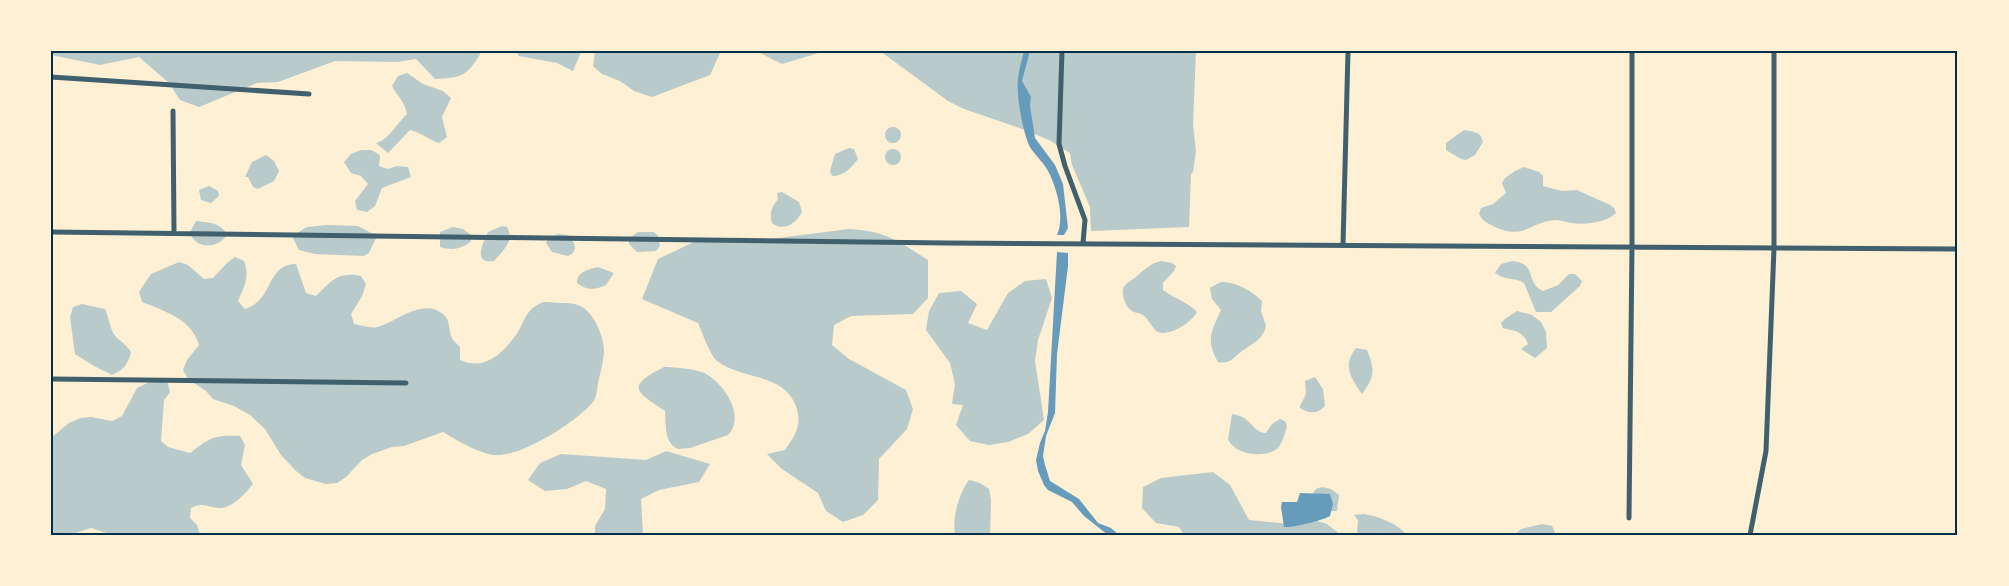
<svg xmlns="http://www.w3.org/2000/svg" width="2009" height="586" viewBox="0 0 2009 586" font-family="Montserrat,sans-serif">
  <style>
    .green { fill: #b9caca }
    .water { fill: #669bbc }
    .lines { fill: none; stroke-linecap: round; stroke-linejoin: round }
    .minor { stroke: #3f606c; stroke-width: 5 }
    .neatline { fill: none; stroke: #003049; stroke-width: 2 }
  </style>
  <rect width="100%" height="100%" fill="#fdf0d5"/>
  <path class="green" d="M51,51H482C468,75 463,78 435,79L416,59L397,62L335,61L278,82L257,83L199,107L180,100L169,83L139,57L100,65L51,55Z
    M515,51H581V52L573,71L557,63L519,56Z
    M595,51H721L710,75L652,97L634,91L620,81L602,74L593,66Z
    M756,51H825L782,64Z
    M880,51H1196L1193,125L1196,151L1193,172L1191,174L1189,227L1091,231L1090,207L1072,165L1070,153L1049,140L1025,130L964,109L948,101Z
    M407,73L423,84L443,91L451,98L442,117L447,137L439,143C428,139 422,133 410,130L388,153L376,143C389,140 397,123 407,114C405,102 398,97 392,86L398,76Z
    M885 135a8 8 0 1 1 16 0a8 8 0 1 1-16 0Z
    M1464,130C1473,132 1481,131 1483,142L1475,155L1466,160L1461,159L1446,150V143Z
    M849,148L854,149L858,159C851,168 844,176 832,176L830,171L835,154Z
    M885 157a8 8 0 1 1 16 0a8 8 0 1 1-16 0Z
    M361,150H371L380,155L379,166L388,169L397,166L408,167L411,177L382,188L375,206L367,212L357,210L355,201L368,184L361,176L351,173L344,162L351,154Z
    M266,155L274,161L279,171L274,181L258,189L253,187L248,177H245L252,162Z
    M1524,167L1539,172L1543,176V186L1562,191L1577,190L1610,205L1614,208L1616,213C1605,223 1586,225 1571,223C1566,222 1561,220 1556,220C1528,222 1525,241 1493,226C1487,223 1482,220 1479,214L1481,208L1493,204L1506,193L1502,183L1505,178L1515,171Z
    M209,186L218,191L219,196L211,203L201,200L199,190Z
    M782,192L799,202L802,212C796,224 783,232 772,223C769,212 772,207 778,199L777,193Z
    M196,221C210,223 219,222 227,234C220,249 194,250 190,232Z
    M327,225L358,226L377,236L369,253L364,256L315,254L299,250L292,236L307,227Z
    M502,226L507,227C515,240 503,251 494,261C472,264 483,243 488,232Z
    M453,227L463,229L471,235V241C463,249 451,251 440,247V232Z
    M849,229C886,231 898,241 928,260V298L913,314L851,316L834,325L832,345L849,359L906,390L913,409L907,429L879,459L878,500L863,515L843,522L826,511L818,493L782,469L767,454L785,450C796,434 803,424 795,404C782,373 742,380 717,361C710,355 702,332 698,323L642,299L658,259L698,240H761Z
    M638,232H654L658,236L660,246L656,251L637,252L629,244V238Z
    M558,234L568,235L574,243L575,248L573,253L568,256L552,252L546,243L549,238Z
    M235,257L244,261C250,277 244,287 238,301L245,309C274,300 266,264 296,264L306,293L316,296C331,281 338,271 361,276L366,284L362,296L351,314L354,324C362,325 370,329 377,327C397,322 422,297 443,314C451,321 448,330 452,338C454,342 458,344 460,347V360C484,371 502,354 516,335C525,322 524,311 541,303C546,301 554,303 560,303C567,303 576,303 582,307C595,314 605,340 604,353C603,363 600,374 598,383C597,389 597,397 593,402C576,422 522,457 495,455C480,454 456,440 443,432L404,446L392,447L372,454L362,460L346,477L337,483L326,484L305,478L296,471L281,455L265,429L250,415L234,406L213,399L206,391L188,379L183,370L187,360L199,345C192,319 164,311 142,302L139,292L151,274L179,262L188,265L204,279L213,278L227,263Z
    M1161,261L1172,263L1176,266L1174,271L1163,283V290C1173,298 1188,302 1197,312C1193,322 1165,340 1155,330C1151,325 1148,319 1143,315C1140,313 1135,313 1132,311C1126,308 1120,293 1124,287C1126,283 1132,280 1136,277C1143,270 1152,263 1161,261Z
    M1512,261C1539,264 1524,282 1543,291L1558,285L1569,274H1575L1582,281L1580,286L1551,312H1536L1524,283C1515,277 1508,282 1495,273L1501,264Z
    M598,267L614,273L606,285C596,290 587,291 577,283C577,272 589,269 598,267Z
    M1046,279L1052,298L1038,340L1035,361L1044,420L1028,434L1008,442L989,445L970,441L956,425L963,405L952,404L955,384L950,363L926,330L929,311L939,293L961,291L977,304L968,323L987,330L1008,293L1025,281Z
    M1221,282C1235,281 1252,291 1262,301L1261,311L1266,326C1263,339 1255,342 1245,349C1235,355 1231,365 1218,362C1205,339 1212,331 1221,310L1212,299L1210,288Z
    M82,304L105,309C109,318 110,330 116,337C121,342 127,345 131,352C128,364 124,370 112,375L94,366L75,354L70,317L73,307Z
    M1517,311L1532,315L1541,322L1546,332L1547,348L1535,358L1521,349L1528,344C1523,331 1515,331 1503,328L1501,323L1505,319Z
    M1356,348L1367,350C1375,370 1375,377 1362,394C1351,378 1342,366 1356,348Z
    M664,367C673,367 698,369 706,374C724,384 746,416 728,435L690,448L678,449C664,443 666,425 665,411C637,392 624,387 664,367Z
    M1315,377L1323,389L1325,406C1318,414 1309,414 1300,408V406L1306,394L1305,381Z
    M156,379L167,381L170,392L164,400L161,441L168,447L190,453C211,437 214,435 240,436L245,445L241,465L253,484C246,493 234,506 222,508C209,509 205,501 191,508L190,518L197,525L200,535H113L91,528L69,535H51L52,437L69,423L81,418L91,417L112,421L122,416L137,388Z
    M1232,414C1253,417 1251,432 1266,433L1272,424L1280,419L1285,421L1287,426C1285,433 1283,442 1278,448C1266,459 1234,455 1228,439Z
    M666,451L710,464L699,482L659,490L641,499L643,535H595V526L605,509L606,489L586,481L567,489L545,491L528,480L540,463L561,454L646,460Z
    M1213,472L1230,485L1249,520L1289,524L1307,518L1327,524L1341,535H1184L1179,527L1156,523L1142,508L1143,487L1161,478Z
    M969,480L980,483L989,489L991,500L990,535H955C952,518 959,493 969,480Z
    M1322,487L1331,489L1339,495L1337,511H1331L1313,493L1316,489Z
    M1364,514C1380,517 1396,523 1407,535H1357L1358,520L1354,515Z
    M1542,524L1552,526L1556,535H1514L1521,529Z"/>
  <path class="water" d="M1024,51H1030L1022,81L1031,97L1030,106L1035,138L1055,165L1063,184L1068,228L1064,235H1057C1065,217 1057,188 1048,171C1043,161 1032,153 1028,143C1022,126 1016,95 1018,78C1019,69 1022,60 1024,51Z
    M1057,252L1068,253V266L1057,354L1055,413L1046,436L1043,456L1045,465L1050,481L1079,499L1098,523L1111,528L1119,535H1108L1084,516L1072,502L1048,490L1044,485L1038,471L1036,460L1040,443L1045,431L1048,412Z
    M1300,493L1330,494L1333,504L1330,516C1324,520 1292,528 1284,527L1281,507L1282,502H1297Z"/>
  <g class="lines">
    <path class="minor" d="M1062,51L1059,144L1065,166L1085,220L1083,243
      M51,77L309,94
      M173,111L174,233
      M51,232L946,243L1958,249
      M1343,245L1348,51
      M51,379L406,383
      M1629,518L1632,247V51
      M1750,535L1766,451L1774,248V51"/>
  </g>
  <rect width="2009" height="586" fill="none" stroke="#fdf0d5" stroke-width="105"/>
  <rect x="52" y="52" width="1904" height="482" class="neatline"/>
</svg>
